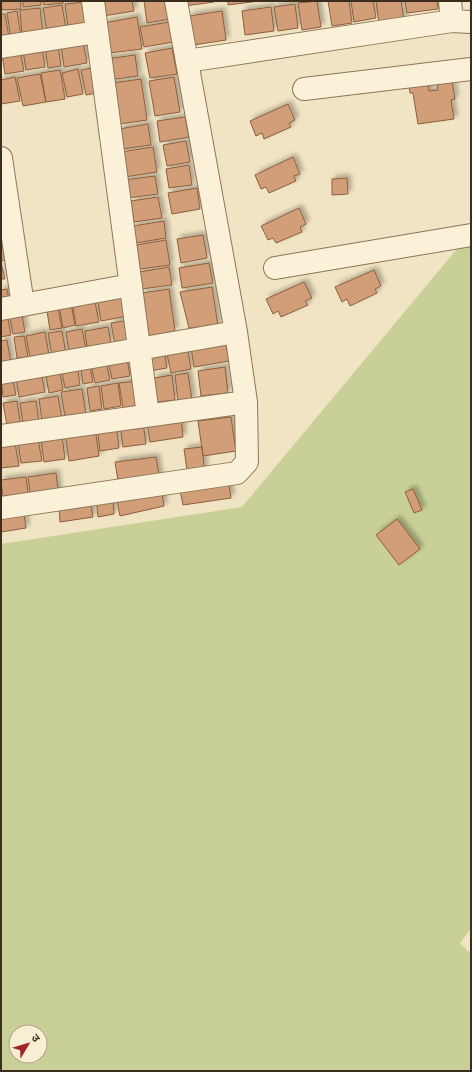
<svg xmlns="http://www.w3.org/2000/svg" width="472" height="1072" viewBox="0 0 472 1072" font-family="Georgia,'Noto Sans Devanagari',serif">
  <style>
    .green { fill: #c8d097; fill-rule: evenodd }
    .building { fill: #d19e78; stroke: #8d5e3d; filter: url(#shadow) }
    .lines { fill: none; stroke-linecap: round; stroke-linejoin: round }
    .minor-casing { stroke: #8d7559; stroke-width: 24 }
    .minor { stroke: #fbf1d8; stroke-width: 22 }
  </style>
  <defs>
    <filter id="shadow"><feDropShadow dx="3.5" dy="-3.5" stdDeviation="2" flood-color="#0004"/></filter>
  </defs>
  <rect width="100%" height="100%" fill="#f1e4c4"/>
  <path class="green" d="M471,232V929L460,943L471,954V1071H1V544L242,507ZM16,1032H40V1056H16Z"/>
  <path class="building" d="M1,1H20L21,9L2,10Z
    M23,1H41V5L23,7Z
    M43,1H63V3L44,5Z
    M95,1H132L134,11L97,17Z
    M144,1H167L170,19L147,23Z
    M183,1H214V2L184,6Z
    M228,1H259L228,5Z
    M317,1L321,27L302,30L298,3Z
    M328,1H349L352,23L332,26Z
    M351,1H373L376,18L354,22Z
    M376,1H401L404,20L379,23Z
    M405,1H437L438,9L407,13Z
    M86,2L89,26L68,28L65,4Z
    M295,4L298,28L278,31L274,7Z
    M62,5L66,29L47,32L43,8Z
    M271,7L274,31L245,35L242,11Z
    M40,8L43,33L22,35L20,10Z
    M17,11L21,36L11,38L7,13Z
    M222,11L226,40L193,45L189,16Z
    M1,14H5L9,37L1,39Z
    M137,17L142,49L109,53L104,23Z
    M169,22L173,42L144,47L140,27Z
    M83,42L87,63L64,67L61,45Z
    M58,46L61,66L48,68L45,47Z
    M42,48L45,67L26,70L23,51Z
    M172,48L177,74L150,78L145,53Z
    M20,51L24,71L5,74L2,54Z
    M135,55L138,76L109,80L106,59Z
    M97,67L102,92L86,95L81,70Z
    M78,69L83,94L67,97L62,73Z
    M60,70L65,99L46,102L41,73Z
    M40,74L46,102L23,106L17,78Z
    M15,77L20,101L1,104V80Z
    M174,77L180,112L155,116L149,81Z
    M141,79L147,120L112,125L105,84Z
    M452,82L455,99L451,100L454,119L418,124L413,93H410L409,86L428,84L429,91L438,90L437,84Z
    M288,104L295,120L289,123L291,127L264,139L262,133L256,136L250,121Z
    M185,117L189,137L160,142L157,121Z
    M148,124L151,145L122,149L119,129Z
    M186,141L190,162L167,166L163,145Z
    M153,147L157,172L125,177L121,152Z
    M293,157L300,174L294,176L296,181L269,193L266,187L261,189L255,175Z
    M189,165L192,185L169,188L166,169Z
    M155,176L158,194L127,198L124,180Z
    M347,178L348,194L332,195V179Z
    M197,188L200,209L172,214L168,193Z
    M158,197L162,218L134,222L131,201Z
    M299,208L306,224L300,227L302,232L276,243L273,238L268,240L261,226Z
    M164,221L166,238L136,243L133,226Z
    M203,235L207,258L181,263L177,239Z
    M166,240L170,265L140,269L136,245Z
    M7,247L9,259L1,261V248Z
    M1,263L5,279H1Z
    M209,263L213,283L182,288L179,268Z
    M169,267L172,285L141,289L139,272Z
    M374,270L381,286L375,289L377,293L350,306L347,299L342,302L335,287Z
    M304,282L312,298L305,301L308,305L281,317L278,311L273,314L266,299Z
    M212,287L218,326L189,328L180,292Z
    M7,289L10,306L1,307V290Z
    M169,289L175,331L149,336L142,293Z
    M124,292L128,316L101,321L97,297Z
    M94,297L99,322L76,326L72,301Z
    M57,303L62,328L50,330L46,305Z
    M71,304L75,325L63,328L59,306Z
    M21,310L25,332L13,334L9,312Z
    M7,314L11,335L1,337V315Z
    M131,320L135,342L115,345L111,323Z
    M108,327L111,343L87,347L85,331Z
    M82,329L86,349L69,352L66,332Z
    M62,331L66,354L52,356L48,333Z
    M45,332L49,355L30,358L26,336Z
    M224,335L229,361L194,367L190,341Z
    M24,336L28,357L17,358L14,337Z
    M7,340L11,363L1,365V341Z
    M187,345L191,369L171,373L166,349Z
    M164,350L167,368L150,371L147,353Z
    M105,358L110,380L95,383L90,361Z
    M127,358L130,376L112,379L108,361Z
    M89,362L93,382L83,384L80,363Z
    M77,364L80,385L65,388L61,367Z
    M59,367L63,390L49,393L45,370Z
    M225,367L228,393L201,396L198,371Z
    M41,373L45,392L19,397L16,378Z
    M188,373L192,400L178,401L175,375Z
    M172,375L175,400L157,402L154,378Z
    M12,376L16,395L3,397L1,378Z
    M136,381L140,405L123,408L119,383Z
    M118,383L121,406L104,409L101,386Z
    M99,386L102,409L90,411L87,388Z
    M82,389L86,414L65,417L61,392Z
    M58,396L62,419L42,421L39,399Z
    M17,401L21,429L8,431L3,403Z
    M36,401L39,421L23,424L20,403Z
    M181,416L183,437L150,442L147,421Z
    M231,417L236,451L203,456L198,421Z
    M143,423L146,444L123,447L120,426Z
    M116,425L119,448L100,451L97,427Z
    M95,428L99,456L69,461L65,433Z
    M62,436L65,459L44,462L41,439Z
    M38,439L42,461L21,463L18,442Z
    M15,443L19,466L1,468V445Z
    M202,447L205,475L188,477L184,449Z
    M156,457L160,481L119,487L115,462Z
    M56,473L59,497L31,500L28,477Z
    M26,477L29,502L4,505L1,480Z
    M228,479L231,498L183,505L179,486Z
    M161,487L164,506L120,516L116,495Z
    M413,489L422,510L414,513L405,492Z
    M113,494L114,514L98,517L96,498Z
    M90,499L93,517L60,522L59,503Z
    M23,508L26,528L1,532V511Z
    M397,519L420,549L399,565L376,535Z"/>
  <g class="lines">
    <g class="minor-casing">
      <path id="minor" d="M93,1L148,415
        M450,1L452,21
        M1,47L97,32
        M187,61L452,21L471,22
        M304,89L471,69
        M1,158L23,305
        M275,268L471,235
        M1,309L131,285
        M1,373L236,332
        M1,436L246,402
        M1,508L237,473L247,462L246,402L236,332L176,1"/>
    </g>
    <use href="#minor" class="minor"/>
  </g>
  <rect width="472" height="1072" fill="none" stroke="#3c2d1e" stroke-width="4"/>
  <g transform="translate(28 1044) rotate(52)"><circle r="19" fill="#f8eed4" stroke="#ada18b"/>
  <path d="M0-3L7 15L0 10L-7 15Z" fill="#9f2625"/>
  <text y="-6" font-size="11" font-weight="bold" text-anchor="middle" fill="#3c2d1e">उ</text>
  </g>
</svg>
